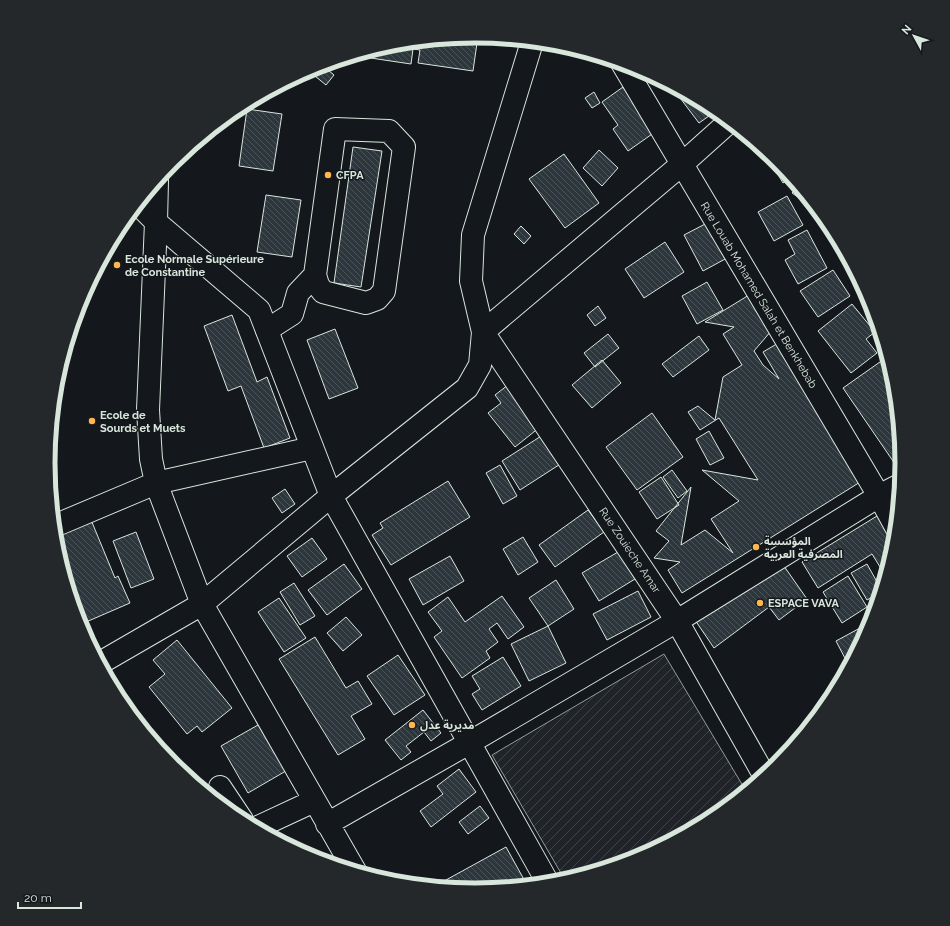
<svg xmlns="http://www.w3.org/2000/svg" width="950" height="926" viewBox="0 0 950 926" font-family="Raleway,'Noto Sans Arabic',sans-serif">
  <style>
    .garden { fill: url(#garden-furrows); stroke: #939e99 }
    .building { fill: url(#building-back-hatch); stroke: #d8e6dc }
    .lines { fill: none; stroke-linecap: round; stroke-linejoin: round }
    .minor-casing { stroke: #d8e6dc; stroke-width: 24 }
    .major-casing { stroke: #d8e6dc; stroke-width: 24 }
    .minor { stroke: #14181c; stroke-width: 22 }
    .major { stroke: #14181c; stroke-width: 22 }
    .poi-dot { fill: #ffb74d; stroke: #14181c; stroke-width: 1.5 }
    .labels { text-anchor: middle; stroke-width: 3; stroke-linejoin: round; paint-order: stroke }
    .poi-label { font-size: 11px; font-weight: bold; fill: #d8e6dc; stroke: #14181c; text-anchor: start }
    .street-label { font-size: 11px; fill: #d8e6dc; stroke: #14181c }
    .rim { fill: none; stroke: #d8e6dc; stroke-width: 5 }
  </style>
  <defs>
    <pattern id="garden-furrows" width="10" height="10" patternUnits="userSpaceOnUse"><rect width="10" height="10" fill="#202428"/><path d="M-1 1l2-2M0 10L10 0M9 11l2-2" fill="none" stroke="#404447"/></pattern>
    <pattern id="building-back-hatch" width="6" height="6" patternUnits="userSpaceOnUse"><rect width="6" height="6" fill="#2c363c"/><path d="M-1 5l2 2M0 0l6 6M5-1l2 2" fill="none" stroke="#4a5358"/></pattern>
  </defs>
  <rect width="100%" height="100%" fill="#14181c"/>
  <path class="garden" d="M664,654L746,791L712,818L638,858L565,880L492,755Z"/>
  <path class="building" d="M475,36H478L473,71L418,63L420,50L413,49L411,64L364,57L365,52L392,44Z
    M322,65L334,75L326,85L310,72L314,68Z
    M671,86L712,108L716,111L699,123Z
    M623,87L655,132L628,151L613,129L618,125L602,102Z
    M594,92L600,103L592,108L585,98Z
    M247,109L282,114L273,171L239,166Z
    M353,147L382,151L361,287L334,283Z
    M599,150L618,168L602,186L583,168Z
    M764,151L777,161L791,178L783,183Z
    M564,154L599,203L565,228L529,179Z
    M798,186L807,198L805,202L792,193Z
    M266,195L301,200L292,257L257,252Z
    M787,196L803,225L774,241L758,212Z
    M709,222L727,258L703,271L684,235Z
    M521,226L531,236L524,244L514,234Z
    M807,230L827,268L798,284L785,260L795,254L788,240Z
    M665,242L684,272L644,298L625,269Z
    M841,246L847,258L842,261L835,249Z
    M833,270L850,296L818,317L800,291Z
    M707,282L723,310L697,324L682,296Z
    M749,295L772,330L754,351L763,365L779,379L763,352L780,342L865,479L682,593L668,570L680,562L654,558L669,541L656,531L691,487L681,545L705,530L733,553L711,519L739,501L702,470L758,480L719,418L700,430L688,412L698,406L715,420L723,377L742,365L723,334L734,327L705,322Z
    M852,304L875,332L866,339L877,353L851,373L818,331Z
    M598,306L606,318L595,326L587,315Z
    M232,315L257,382L267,377L290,438L264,448L241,386L228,391L204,326Z
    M335,329L358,388L329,399L307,340Z
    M608,334L619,348L595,367L584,353Z
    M699,336L709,350L673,377L662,364Z
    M887,357L894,380L902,460L895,464L843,388Z
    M602,360L621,383L592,408L572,385Z
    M517,378L550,419L515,447L488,413L501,403L495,395Z
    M652,413L683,457L637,490L606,447Z
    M709,431L724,458L710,465L696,439Z
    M546,433L565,461L520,490L502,461Z
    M500,465L517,496L503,504L486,473Z
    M672,470L687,491L678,498L663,477Z
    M661,477L679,505L657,519L639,492Z
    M448,481L470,517L391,565L372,535L383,528L380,523Z
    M285,489L295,504L282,513L272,498Z
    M588,510L604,532L555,567L539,545Z
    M89,515L115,578L118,576L130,603L86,622L63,569L56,546L55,530Z
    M877,516L894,544L885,575L872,554L818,588L802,562Z
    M136,532L154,579L131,588L113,541Z
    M523,537L538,562L518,575L503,549Z
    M312,538L327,559L302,577L287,556Z
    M618,552L635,579L599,601L582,573Z
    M450,556L464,581L423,605L409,579Z
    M779,559L807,599L779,620L769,607L714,648L695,620Z
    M344,564L362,589L327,615L308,590Z
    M867,564L881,589L880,593L867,600L851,573Z
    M848,576L867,607L842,623L823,592Z
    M556,580L574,609L548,626L529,598Z
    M294,583L315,616L300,625L280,592Z
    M638,591L651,617L607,640L593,614Z
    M502,596L524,627L508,639L497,623L489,629L498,642L486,651L490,658L462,678L434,637L442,631L428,612L448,597L465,622Z
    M279,598L306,638L284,652L258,612Z
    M346,617L362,635L343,651L327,633Z
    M548,626L566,663L529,681L511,644Z
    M860,628L864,636L849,666L836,641Z
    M315,637L346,688L358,681L372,704L351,716L365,739L338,755L279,659Z
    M177,640L232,708L202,732L197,726L187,734L149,687L165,674L153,660Z
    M398,655L425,695L394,715L367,676Z
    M503,657L521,686L482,710L472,694L480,689L472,676Z
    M423,710L441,733L431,741L424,732L406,746L411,752L401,760L385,740Z
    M265,721L291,768L248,793L221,746Z
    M459,769L476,792L431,827L420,811L443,794L437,786Z
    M480,806L489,818L468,834L459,822Z
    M506,847L527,885L475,890L435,886Z"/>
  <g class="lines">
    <g class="minor-casing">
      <path id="minor" d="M532,42L473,235L471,281L483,332L681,165L729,122
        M622,63L879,496L896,527
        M138,204L156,222L148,410L151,459L156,483L202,604L355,871
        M267,330L292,314L298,293L315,275L335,129L389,131L404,147L384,291L377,299L366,303L323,292L318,285L315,275
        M483,332L677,621L764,775
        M54,526L156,483L312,448
        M100,663L202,604L331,496L467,388L480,365L483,332
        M220,787L242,820
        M327,824L469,743L677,621L879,496L900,485
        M256,828L314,801"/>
    </g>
    <g class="major-casing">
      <path id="major" d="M157,181L156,222L259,310L331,496L548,883"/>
    </g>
    <use href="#minor" class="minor"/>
    <use href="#major" class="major"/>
  </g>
  <g class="poi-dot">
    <circle cx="328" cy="175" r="4"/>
    <circle cx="117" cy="265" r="4"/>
    <circle cx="92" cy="421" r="4"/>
    <circle cx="756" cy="547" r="4"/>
    <circle cx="760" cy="603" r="4"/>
    <circle cx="412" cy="725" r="4"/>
  </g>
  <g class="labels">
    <g class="poi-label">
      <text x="336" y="179">CFPA</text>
      <text x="125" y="263">Ecole Normale Supérieure<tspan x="125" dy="13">de Constantine</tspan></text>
      <text x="100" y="419">Ecole de<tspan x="100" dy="13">Sourds et Muets</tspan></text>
      <text x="764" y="545">المؤسسة<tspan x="764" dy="13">المصرفية العربية</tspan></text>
      <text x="768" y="607">ESPACE VAVA</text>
      <text x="420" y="729">مديرية عدل</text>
    </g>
    <g class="street-label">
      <text transform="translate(759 295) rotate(59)" y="4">Rue Louab Mohamed Salah et Benkhebab</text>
      <text transform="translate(630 550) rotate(56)" y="4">Rue Zouieche Amar</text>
    </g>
  </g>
  <path d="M0 0H950V926H0ZM55 463a420 420 0 1 1 840 0a420 420 0 1 1-840 0Z" fill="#24282b" fill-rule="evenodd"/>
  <path class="rim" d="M55 463a420 420 0 1 1 840 0a420 420 0 1 1-840 0Z"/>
  <g transform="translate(914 36) rotate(310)" stroke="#14181c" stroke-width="3" paint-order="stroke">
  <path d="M0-3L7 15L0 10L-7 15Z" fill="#d8e6dc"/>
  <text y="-6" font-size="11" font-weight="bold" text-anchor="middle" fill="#d8e6dc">N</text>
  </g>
  <path d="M18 902v6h63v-6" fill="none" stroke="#d8e6dc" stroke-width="2"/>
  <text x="24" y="902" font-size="12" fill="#d8e6dc" stroke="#14181c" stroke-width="3" paint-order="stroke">20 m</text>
</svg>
